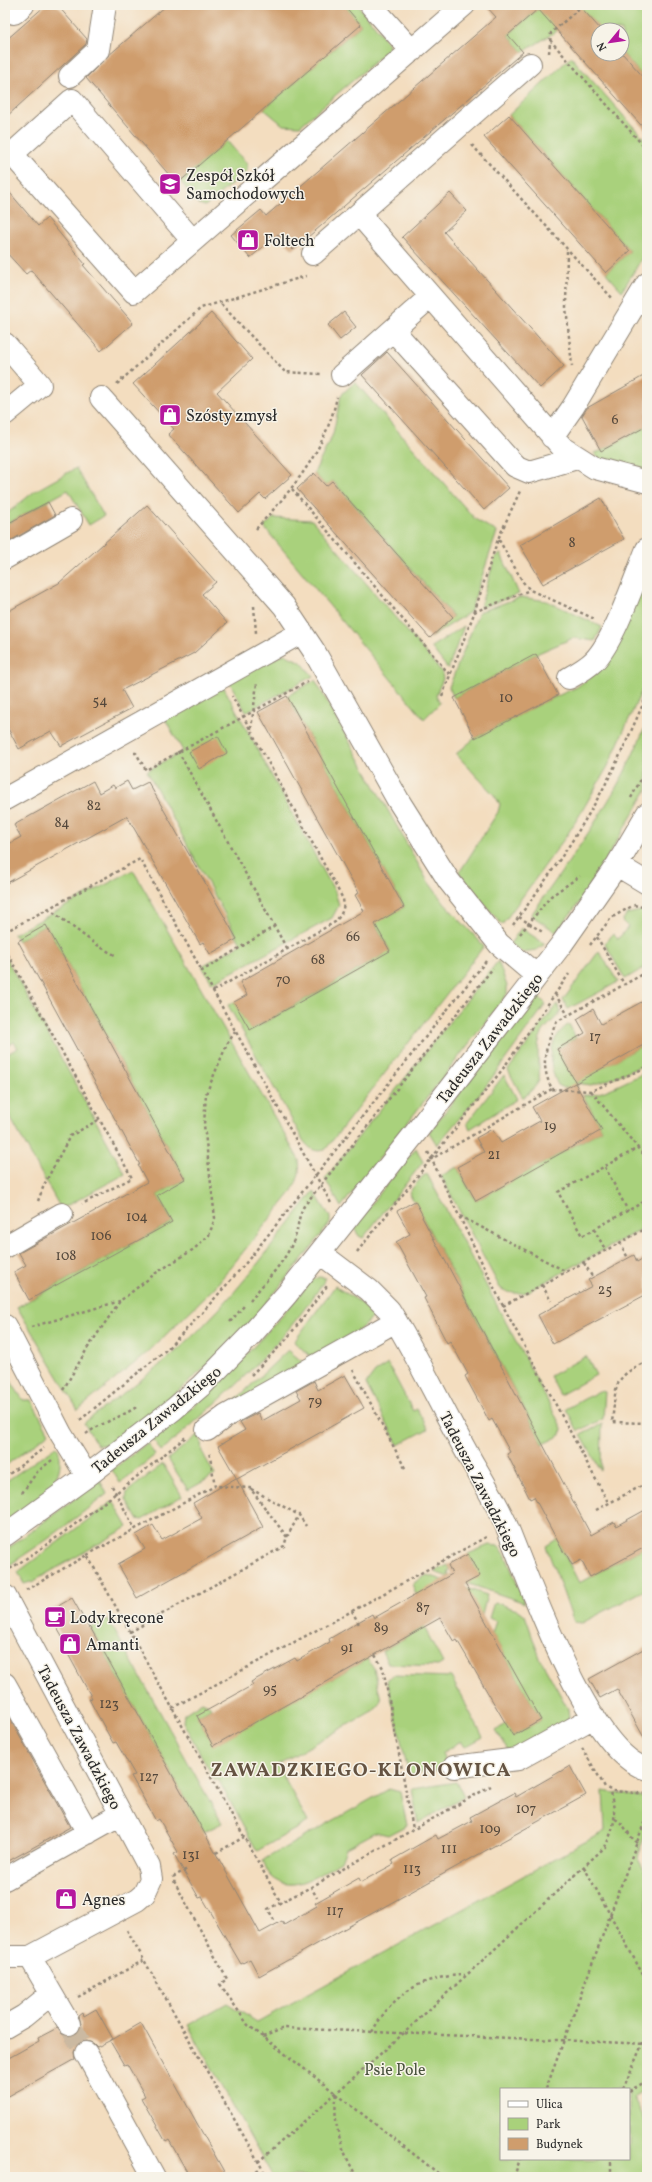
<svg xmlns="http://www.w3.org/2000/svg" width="652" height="2182" viewBox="0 0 652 2182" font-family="Vollkorn,serif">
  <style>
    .green { fill: #a9d17b; stroke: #6a7e53; fill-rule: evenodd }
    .building { fill: #cf9d6d }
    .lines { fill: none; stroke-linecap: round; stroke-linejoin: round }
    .minor-tunnel { stroke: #cbb9a1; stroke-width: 22; stroke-dasharray: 22 11; stroke-linecap: butt }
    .minor-casing { stroke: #8f8475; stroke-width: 24 }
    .path { stroke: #8f8475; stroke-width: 2.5; stroke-dasharray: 3 3; stroke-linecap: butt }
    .minor { stroke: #fff; stroke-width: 22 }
    .labels { text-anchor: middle; stroke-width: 3; stroke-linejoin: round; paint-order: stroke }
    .number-label { font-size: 14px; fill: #54483c }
    .poi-label { font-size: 16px; fill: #2b2b2b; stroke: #f7f3e8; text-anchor: start }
    .street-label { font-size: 16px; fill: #2b2b2b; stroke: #f7f3e8 }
    .park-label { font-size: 16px; fill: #4a543f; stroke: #f7f3e8 }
    .district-label { font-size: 20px; font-weight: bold; letter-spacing: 1px; fill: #645342; stroke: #f7f3e8 }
  </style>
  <rect width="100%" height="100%" fill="#f7f3e8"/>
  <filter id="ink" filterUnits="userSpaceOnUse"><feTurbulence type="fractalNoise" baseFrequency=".025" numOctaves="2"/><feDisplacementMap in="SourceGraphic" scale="8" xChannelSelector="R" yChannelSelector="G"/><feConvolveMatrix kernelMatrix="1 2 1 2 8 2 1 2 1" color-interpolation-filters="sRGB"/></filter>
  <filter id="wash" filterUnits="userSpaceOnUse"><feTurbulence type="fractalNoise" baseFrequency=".012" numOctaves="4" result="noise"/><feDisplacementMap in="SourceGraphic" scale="16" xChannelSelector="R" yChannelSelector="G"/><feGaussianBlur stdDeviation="0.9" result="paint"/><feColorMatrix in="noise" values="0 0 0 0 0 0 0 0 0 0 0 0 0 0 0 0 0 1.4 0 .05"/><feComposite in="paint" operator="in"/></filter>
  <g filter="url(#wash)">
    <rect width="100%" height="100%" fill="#f3ddbf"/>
    <path class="green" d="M344,5H358L389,44L388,50L300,126L283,125L264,109L317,63L292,33L304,22L330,52L361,25Z
      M543,5H647V81L622,53V30H601L583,10L557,31L523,52L508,35Z
      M571,57L647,142V250L622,291L606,273L630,251L509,115Z
      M227,141L247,164V171L205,206L199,204L180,181Z
      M355,382L475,519L497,532L470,612L430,638L453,616L333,481L326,486L314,473L333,434L341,395Z
      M647,426V472L600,460L594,453L601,451Z
      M76,468L104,516L89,525L68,490L5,525V515L35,491Z
      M273,518L312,520L442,672L443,679L436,695L440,703L424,719L264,527Z
      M501,554L519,594L480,608L495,557Z
      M647,558V679L608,766L579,816L567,835L502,925L459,873L498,812L500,804L494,795L456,754L475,738L542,703L577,687L594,674Z
      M521,597L547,601L602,627L595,641L573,638L536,654L454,698L449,687L479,612Z
      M464,626L448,669L431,647Z
      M284,654L301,662L313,676L246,712L229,681Z
      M315,680L427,880L444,903L484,946L325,1150C314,1153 309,1148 303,1140L228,1005L234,1002L251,1030L390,951L375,923L404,907L287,696Z
      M223,686L335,892L339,905L332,918L212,983L202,966L241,944L147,771L183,751L165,719Z
      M647,723V790L583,898L556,932L531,915C563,870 596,825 623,775C632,758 639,740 647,723Z
      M133,870L299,1160C301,1174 297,1182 290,1194L214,1288L148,1352L78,1410L17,1307L172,1222L157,1195L185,1179L46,925L18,941L14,934Z
      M640,911L647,912V966L625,979L605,944L613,934L618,939L628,927L622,921L627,914Z
      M521,928L545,944L536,950L523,952L510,944Z
      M599,951L618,982L568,1009L563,1000Z
      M5,956L125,1174L61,1209L5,1108V1050L7,1054L18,1048L14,1042L5,1047Z
      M498,961L507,986V994L444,1076L341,1207L325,1179Z
      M537,995L546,1004L480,1094L437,1145L429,1132Z
      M557,1004L561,1012C556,1018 549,1024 544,1030C533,1046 541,1063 539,1079C538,1086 528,1093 523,1098L508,1070Z
      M569,1024L576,1038L557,1049L576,1082L647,1043V1064L605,1081L591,1085L576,1083L578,1087L564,1088L558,1085C547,1064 548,1038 569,1024Z
      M647,1072V1226L527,1292C517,1294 509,1294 500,1288L441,1176L457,1167L476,1201L602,1130L583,1095C598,1098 631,1078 647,1072Z
      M504,1075L517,1099L470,1129L467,1123Z
      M416,1148L423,1162L363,1238L359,1236L353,1227Z
      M427,1174L562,1428L561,1435L543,1444L409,1192L423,1176Z
      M314,1191L330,1217V1223C295,1269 258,1316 216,1357C183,1389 145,1418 107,1445H97L84,1423C115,1398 153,1373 182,1346C232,1301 273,1244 314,1191Z
      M319,1277L326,1278C284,1345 221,1400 161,1451L153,1439C214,1394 263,1338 312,1280Z
      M335,1286L366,1306L374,1316L356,1333L315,1360L294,1342Z
      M288,1350L305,1364L224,1411Z
      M586,1356L596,1375L560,1395L550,1376Z
      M388,1364L413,1411L417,1409L428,1429L398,1445L366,1384L375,1372Z
      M5,1372L23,1400H31L49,1433L5,1466Z
      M599,1391L605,1392L603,1419L578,1431L566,1409Z
      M602,1424L601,1471L581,1435Z
      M200,1433L202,1452L215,1475L188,1490L168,1459Z
      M147,1443L155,1455L120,1483L112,1470Z
      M57,1446C72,1483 30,1504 5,1522V1482Z
      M163,1464L182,1496L142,1520L137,1519L126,1499L127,1492Z
      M100,1480L107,1494L48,1539L5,1568V1554L10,1547Z
      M113,1501L128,1527L34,1581L24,1584L18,1572Z
      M557,1539L579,1583L647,1546V1589L582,1623L574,1622L546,1546Z
      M489,1545L498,1546L505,1554L525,1603L434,1572L448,1565L450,1569L448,1575L469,1582L475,1562H472L468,1554Z
      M427,1575L487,1595L482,1615L416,1594L412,1584Z
      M494,1602L520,1611L525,1615L540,1658L568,1709L569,1717L562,1728L511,1755L496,1731L506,1723L513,1736L541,1720L492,1633L496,1621L489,1618Z
      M108,1619L222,1823L204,1832L90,1627Z
      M424,1627L443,1663L438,1666L388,1664L382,1651Z
      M367,1659L374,1668L381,1700L374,1710L277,1765L308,1822L257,1851L218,1779L215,1781L183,1722L184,1714L202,1702L209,1705L211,1708L197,1716L213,1745Z
      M393,1675L451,1677L483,1737L465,1747L461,1741L442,1753L448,1768L409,1775L387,1680Z
      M457,1782L464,1796L418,1823L412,1789Z
      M389,1789L400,1792L407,1825L388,1835L376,1832L346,1848L341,1861C322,1872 293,1897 271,1876C267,1872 265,1865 263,1860Z
      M603,1791L647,1798V1834L645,1835L637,1857L647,1875V2088L633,2097L647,2123V2177H273L188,2025L227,2003L257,2022L605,1831ZM501,2089H629V2159H501Z"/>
    <g id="blocks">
      <path class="building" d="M46,5H57L87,39L86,44L5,118V41Z
        M167,5H344L361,25L177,184L86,78L108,56Z
        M485,5H579L601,30H598V54L622,53L647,81V132L538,9L508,35L523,52L431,131L293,250L278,234L250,258L231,235L261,210L266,216L496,17Z
        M509,115L630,251L606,273L484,137Z
        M5,187L38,226L47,218L85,264L83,265L133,323L101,351L31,270L26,274L5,251Z
        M450,193L467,211L444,232L564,366L540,388L402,237Z
        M344,312L356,327L340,340L328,325Z
        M211,313L252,359L217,392L292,475L265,499L260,494L239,513L168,434L174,429L133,384Z
        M387,352L509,488L484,510L362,375Z
        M647,374V426L601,451L582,416L587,408Z
        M314,473L326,486L332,481L453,617L430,638L297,489Z
        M601,498L624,539L543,584L520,545Z
        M48,502L55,515L5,544V525Z
        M147,505L216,582L202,594L227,623L194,653L122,690L132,708L61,746L51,731L19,749L5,723V613L59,583Z
        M536,654L558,695L475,738L454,698Z
        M287,696L404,907L375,924L390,951L250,1030L234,1002L247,995L240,982L364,911L355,895L359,893L258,712Z
        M218,736L227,753L199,769L189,752Z
        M93,781L99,793L113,785L115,788L127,781L132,790L148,782L237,939L210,954L203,942L200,944L127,816L5,884V846L21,837L14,825Z
        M46,925L185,1179L157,1195L172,1222L29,1300L14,1272L26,1265L19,1253L147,1182L138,1165H140L18,941Z
        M647,999V1043L576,1083L557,1049L585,1033L577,1019L593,1009L601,1024Z
        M575,1083L602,1130L476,1201L457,1167L484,1152L476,1138L492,1129L501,1143L540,1121L532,1107Z
        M415,1201L423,1216L422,1217L591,1535L614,1522L616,1526L647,1509V1546L590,1577L581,1560L572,1565L565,1552L564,1553L534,1497L530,1499L507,1454L510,1452L492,1419L489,1421L465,1376L468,1374L450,1341L447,1343L424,1298L426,1297L396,1242L410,1234L397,1211Z
        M634,1255L637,1262L647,1256V1294L553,1344L538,1315L592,1286L588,1280Z
        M345,1375L364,1408L237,1479L218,1446L245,1430L240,1422L258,1413L262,1421L301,1399L296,1391L314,1381L318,1390Z
        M236,1478L263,1527L137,1598L118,1564L145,1549L136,1535L153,1525L162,1540L202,1518L193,1503Z
        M468,1554L480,1576L465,1584L541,1720L513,1736L457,1640L454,1642L440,1618L213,1746L197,1716L253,1685L251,1682L260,1677L295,1658L297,1661L330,1642L329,1639L372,1614L374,1618L452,1574L448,1565Z
        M72,1598L89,1628L90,1627L260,1933L282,1921L284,1925L317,1906L315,1903L359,1878L361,1882L394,1864L392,1860L436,1835L438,1839L472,1821L470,1817L514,1793L516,1797L570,1766L586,1795L259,1976L250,1959L241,1964L202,1897L199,1898L174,1854L178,1852L159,1819L156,1821L131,1776L135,1775L116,1742L113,1743L89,1699L92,1698L62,1643L65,1642L48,1612Z
        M647,1647V1743L617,1689L600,1698L589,1679Z
        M5,1710L70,1827L5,1863Z
        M96,2009L113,2039L97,2047L93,2043L87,2041L80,2042L74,2052L75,2059L5,2098V2060L39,2041L38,2038L57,2028L63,2035H75L80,2031L81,2024L79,2016L83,2013L84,2016Z
        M141,2023L227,2177H190L169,2140L166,2142L141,2098L145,2096L127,2064L124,2065L110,2041Z"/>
    </g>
  </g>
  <g filter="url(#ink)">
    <use href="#blocks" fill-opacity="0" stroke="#8f8475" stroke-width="1"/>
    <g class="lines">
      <path class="minor-tunnel" d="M69,2024L86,2053"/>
      <g class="minor-casing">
        <path id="minor" d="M371,5L412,51
          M14,13L23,5
          M70,76L98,50L105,5
          M359,214L562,447L595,468L647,482
          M192,240L72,100L12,154L134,292L464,5
          M313,254L530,64
          M393,330L515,466L529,472L577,458
          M5,344L40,385L5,414
          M342,375L430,297
          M101,398L284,606L314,651L398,800L449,881L499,944L537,976
          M552,437L573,407L647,284
          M5,558L71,520
          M569,678C578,673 587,668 594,661C615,640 635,578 647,549
          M5,799L302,632
          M617,865L647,883
          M5,1247L62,1214
          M320,1253L369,1290L389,1310C415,1351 436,1397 460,1440C474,1467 492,1494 505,1522C528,1577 588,1753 647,1769
          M5,1326L61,1434L87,1476
          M207,1430L226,1416L396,1321
          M5,1535L87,1476L174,1409L202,1385L251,1335L287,1294L416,1132L561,945L617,865L647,814
          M5,1596L149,1867L151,1879L144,1894L137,1900L30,1957H5
          M5,1684L88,1833
          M454,1767L518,1759L594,1717
          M5,1879L121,1814
          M30,1957L69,2024
          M5,2027L24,2016L51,1994
          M86,2053L154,2177"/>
      </g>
      <path class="path" d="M550,40L647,150
        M549,53L551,33L583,5
        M472,145L613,299
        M567,251L566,307L572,366
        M221,304L285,372L321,374
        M117,384L201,308L306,276
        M292,489L450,675
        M256,529C293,488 325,452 337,397
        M499,540L523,582L530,590L595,619
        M254,606L256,633
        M474,612L530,590
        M442,696L473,616L498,539L520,491
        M251,729L257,683
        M178,751L287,949
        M134,753H136L146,770L307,682
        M631,798L647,768
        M634,905L647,908
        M48,909C71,924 90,943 115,955
        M519,917L544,933
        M513,925C540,888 568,850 591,810C613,773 630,734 647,695
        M275,926L202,971L331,1203
        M5,932L140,859L202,971
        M520,934L551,896L580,876
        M597,937L624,984
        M590,945L611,918L634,905
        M5,949L132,1178L82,1204
        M647,972L556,1022C546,1047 539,1063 552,1089L591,1091L647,1067
        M213,991L335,922C341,915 345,909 343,899L232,696
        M555,994L568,1015
        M591,1091L638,1148
        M428,1152L503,1306L609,1504
        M435,1157L552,1089
        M647,1158L638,1148L558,1192L582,1236L647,1200
        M605,1167L628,1211
        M38,1201L44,1185L70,1136L100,1119
        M460,1216L567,1272
        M594,1229L606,1251
        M620,1243L628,1258
        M357,1252L502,1070L569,974
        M584,1263L593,1278
        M542,1285L551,1301
        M250,1300C265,1282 284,1263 293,1242C299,1230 297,1218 304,1206L493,968
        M503,1306L647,1228
        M230,1322L244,1306
        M31,1327L120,1301
        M647,1361C611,1379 617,1384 612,1422L647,1423
        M353,1370L406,1470
        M251,1375L285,1341L327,1286
        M63,1390L87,1349L120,1301L156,1273L194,1249L209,1235L215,1218L204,1125L206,1094L227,1044L235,1032
        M80,1420L167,1349L200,1315L245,1264L486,961
        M86,1434C104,1421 120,1418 138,1406
        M5,1477L44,1448
        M112,1486L135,1529
        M251,1489L299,1515
        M22,1493L37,1472L52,1460
        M596,1510L647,1483
        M287,1537L299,1515L306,1526
        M87,1555L215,1486
        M5,1572C69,1532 128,1484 187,1436
        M26,1590L87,1555L281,1903
        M352,1611L488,1536
        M130,1632L284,1546L287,1537L250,1488L215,1486L209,1451
        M375,1655L383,1668L413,1829
        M172,1708L352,1611L360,1626
        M582,1748L605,1787L612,1791L647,1794
        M615,1819C625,1824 628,1835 637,1843
        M216,1853L244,1837
        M584,1867L647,1982
        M173,1877L187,1869
        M174,1881L227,1979L220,1984L248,2025L443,2177
        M311,1887L491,1786
        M274,1920L268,1909L311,1887L317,1898
        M127,1930L267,2177
        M78,1997L144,1960
        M372,2032C393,1994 421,1976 465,1975
        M263,2037L284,2028L647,2044
        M546,2089L647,1815
        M623,2089L647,2033
        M629,2091L647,2081
        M337,2094C331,2122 343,2154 357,2177
        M258,2162L404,2033L605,1847C616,1824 617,1814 609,1789
        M246,2177L261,2168
        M514,2177L520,2159
        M611,2177V2159"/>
      <use href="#minor" class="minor"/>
    </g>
  </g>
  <defs>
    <g id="school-square" transform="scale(1.15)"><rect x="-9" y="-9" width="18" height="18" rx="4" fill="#b5179e" stroke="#f7f3e8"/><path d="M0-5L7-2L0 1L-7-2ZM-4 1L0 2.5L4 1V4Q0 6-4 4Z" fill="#fff"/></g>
    <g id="shop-square" transform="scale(1.15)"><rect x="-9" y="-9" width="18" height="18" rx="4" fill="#b5179e" stroke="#f7f3e8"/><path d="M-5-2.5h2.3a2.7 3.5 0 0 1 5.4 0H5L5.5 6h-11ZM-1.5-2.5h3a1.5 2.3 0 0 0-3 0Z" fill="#fff"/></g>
    <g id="cafe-square" transform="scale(1.15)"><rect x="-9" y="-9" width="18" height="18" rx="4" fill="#b5179e" stroke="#f7f3e8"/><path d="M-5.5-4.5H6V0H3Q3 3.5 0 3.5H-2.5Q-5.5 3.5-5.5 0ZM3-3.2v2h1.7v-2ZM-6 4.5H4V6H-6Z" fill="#fff"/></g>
  </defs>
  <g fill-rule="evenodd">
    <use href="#school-square" x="170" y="184"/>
    <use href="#shop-square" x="248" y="240"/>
    <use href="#shop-square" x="170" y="415"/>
    <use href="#cafe-square" x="55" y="1617"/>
    <use href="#shop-square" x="70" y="1644"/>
    <use href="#shop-square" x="66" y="1899"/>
  </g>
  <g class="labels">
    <g class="number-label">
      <text x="615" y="424">6</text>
      <text x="572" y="547">8</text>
      <text x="506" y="702">10</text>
      <text x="100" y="705">54</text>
      <text x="94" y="810">82</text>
      <text x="62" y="827">84</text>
      <text x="353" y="941">66</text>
      <text x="318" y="964">68</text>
      <text x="283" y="984">70</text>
      <text x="595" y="1041">17</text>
      <text x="550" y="1130">19</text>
      <text x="494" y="1159">21</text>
      <text x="137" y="1221">104</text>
      <text x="101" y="1240">106</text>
      <text x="66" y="1260">108</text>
      <text x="605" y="1294">25</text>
      <text x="315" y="1405">79</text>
      <text x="423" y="1612">87</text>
      <text x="381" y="1632">89</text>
      <text x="347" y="1652">91</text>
      <text x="270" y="1693">95</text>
      <text x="109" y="1708">123</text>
      <text x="149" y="1781">127</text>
      <text x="526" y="1813">107</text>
      <text x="490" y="1833">109</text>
      <text x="449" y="1853">111</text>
      <text x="191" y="1859">131</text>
      <text x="412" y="1873">113</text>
      <text x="335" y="1915">117</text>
    </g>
    <g class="poi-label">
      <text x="186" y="181">Zespół Szkół<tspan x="186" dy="18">Samochodowych</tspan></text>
      <text x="264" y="246">Foltech</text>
      <text x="186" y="421">Szósty zmysł</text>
      <text x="70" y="1623">Lody kręcone</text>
      <text x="86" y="1650">Amanti</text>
      <text x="82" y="1905">Agnes</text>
    </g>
    <g class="street-label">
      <text transform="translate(489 1038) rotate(-52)" y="6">Tadeusza Zawadzkiego</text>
      <text transform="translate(156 1419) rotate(-39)" y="6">Tadeusza Zawadzkiego</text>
      <text transform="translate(481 1484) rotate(63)" y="6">Tadeusza Zawadzkiego</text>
      <text transform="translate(80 1737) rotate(62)" y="6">Tadeusza Zawadzkiego</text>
    </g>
    <g class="park-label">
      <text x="395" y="2075">Psie Pole</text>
    </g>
    <g class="district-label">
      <text x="361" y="1776">ZAWADZKIEGO-KLONOWICA</text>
    </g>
  </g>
  <rect width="652" height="2182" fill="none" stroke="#f7f3e8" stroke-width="20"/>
  <rect x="500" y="2088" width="130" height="72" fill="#f7f3e8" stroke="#a5a39c"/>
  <rect x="508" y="2101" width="20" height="6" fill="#ffffff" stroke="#a5a39c"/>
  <text x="536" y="2108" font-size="12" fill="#2b2b2b">Ulica</text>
  <rect x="508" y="2118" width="20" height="12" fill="#a9d17b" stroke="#a5a39c"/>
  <text x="536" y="2128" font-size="12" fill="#2b2b2b">Park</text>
  <rect x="508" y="2138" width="20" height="12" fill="#cf9d6d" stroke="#a5a39c"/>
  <text x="536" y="2148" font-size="12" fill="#2b2b2b">Budynek</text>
  <g transform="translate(610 42) rotate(241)"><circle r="19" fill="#f7f3e8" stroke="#a5a39c"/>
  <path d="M0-3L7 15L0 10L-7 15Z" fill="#b5179e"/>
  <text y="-6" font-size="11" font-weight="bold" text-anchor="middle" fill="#2b2b2b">N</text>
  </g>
</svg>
